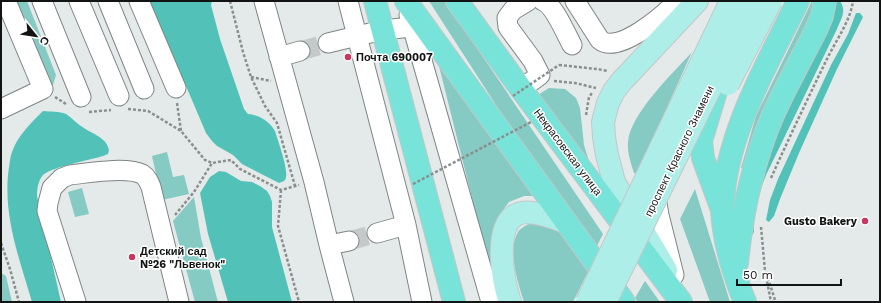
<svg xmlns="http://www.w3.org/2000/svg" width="881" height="303" viewBox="0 0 881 303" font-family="'Work Sans',sans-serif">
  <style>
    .green { fill: #85cac3 }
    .forest { fill: #52c2b9 }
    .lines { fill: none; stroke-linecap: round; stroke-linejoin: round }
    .minor-tunnel { stroke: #c4cac9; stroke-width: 19; stroke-dasharray: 19 10; stroke-linecap: butt }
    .minor-casing { stroke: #7f8685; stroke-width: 21 }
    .major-casing { stroke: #c6c7c7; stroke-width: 24 }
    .highway-casing { stroke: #c6c7c7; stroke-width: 24 }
    .path { stroke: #8a8f8e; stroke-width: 2.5; stroke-dasharray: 3 2; stroke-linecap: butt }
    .minor { stroke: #fff; stroke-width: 19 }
    .major { stroke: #aeeee8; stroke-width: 22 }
    .highway { stroke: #78e3d9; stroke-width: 22 }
    .major-bridge-casing { stroke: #c6c7c7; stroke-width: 24; stroke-linecap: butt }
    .path-bridge { stroke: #8a8f8e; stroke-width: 2.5; stroke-dasharray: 3 2; stroke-linecap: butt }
    .major-bridge { stroke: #aeeee8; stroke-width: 22 }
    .poi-dot { fill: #c73861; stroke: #fff; stroke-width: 1.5 }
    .labels { text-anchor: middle; stroke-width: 3; stroke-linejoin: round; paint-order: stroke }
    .poi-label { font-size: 11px; font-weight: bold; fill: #121414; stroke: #fff; text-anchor: start }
    .street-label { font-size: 11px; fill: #121414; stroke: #fff }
  </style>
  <rect width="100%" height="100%" fill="#e3eae9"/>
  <path class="green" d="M18,1H27L56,75L53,85H47L13,3Z
    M429,1H445L603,234L595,250L514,133Z
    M812,1L814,9L744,169L741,168L756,116Z
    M692,52L637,174L634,173C631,164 627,152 628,142C630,114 673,73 692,52Z
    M437,58L538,196H524L509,202L500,214L495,228L498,302Z
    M549,88L565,89L576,98L580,108L584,145L592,171L538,95Z
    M167,152L173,177L184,175L189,194L162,200L152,156Z
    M82,188L89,214L75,217L68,192Z
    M695,189L730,302H710L680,219Z
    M194,197L201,238L218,302H195L173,221Z
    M531,223L551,224L564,234L589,270L573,302H524C518,283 507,251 518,232C520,228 527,225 531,223Z
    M1,273L6,276L12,302H1Z
    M645,281L660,302H638L635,298Z"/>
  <path class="forest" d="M146,1H212L211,5L220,39L244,109L248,114C259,115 269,121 275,131C278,141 288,168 286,177C286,181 282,182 279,183L242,164L233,155L217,146L212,141L206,133L186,86L181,81Z
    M834,1H840C847,11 841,19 837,29L766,175C759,193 753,212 754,232L751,237L757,186L782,113Z
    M856,13H860L863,17L837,69L799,153L780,199L774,216L769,222L766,220L770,200L778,179L831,65L848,34Z
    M43,111C51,112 59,111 66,114C72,118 77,124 84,128C94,135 106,137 109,150L108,154L103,156C90,160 52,167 43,175C38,181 37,189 37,196L61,302H32C19,258 2,213 9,167C10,162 10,157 12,152C18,135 31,123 43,111Z
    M219,171L226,172L241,181L252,182L260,186L267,191L270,196L272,202V227L292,302H228L208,234L200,193L210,177Z"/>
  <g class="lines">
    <path class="minor-tunnel" d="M300,51L328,43
      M349,241L377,233"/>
    <g class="minor-casing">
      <path id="minor" d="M42,1L81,97
        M79,1L119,96
        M108,1L144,89
        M139,1L176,88
        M264,1L314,182L329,245L344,302
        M543,1C554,5 566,34 572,45
        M575,1L600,40C618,55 664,15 677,1
        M409,15L491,302
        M411,27L383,30L357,36L406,225L422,302
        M328,43L357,36L348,1
        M279,57L300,51
        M521,89L540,75L533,61L508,27L507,18L513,10L528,1
        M1,109L43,89L6,1
        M655,192L659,215L674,275
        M377,233L406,225
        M329,245L349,241
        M76,302L47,211L48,203L52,188L62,178L70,175C88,173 126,166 142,174C147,177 149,182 151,187L179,302"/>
    </g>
    <g class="major-casing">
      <path id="major" d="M666,270L614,182L607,155L604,137L603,122L608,103L614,91L621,82L697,1
        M510,302C503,282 494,231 514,216C526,207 553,217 565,222"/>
    </g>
    <g class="highway-casing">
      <path id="highway" d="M375,1L454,302
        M406,1L624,302
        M457,1L521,89L681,302
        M717,88L701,141L703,158L721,207
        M737,263C742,213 753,161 773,115C786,86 802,58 816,30L822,16L825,1
        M745,302C733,273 724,243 722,211C722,204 724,197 724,190C732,123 769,61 798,1"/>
    </g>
    <path class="path" d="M230,1L243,52L251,77L265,106L277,123L295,186
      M559,65L597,69L608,71
      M251,77L271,81
      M554,81L575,83L596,88
      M55,97L66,104
      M177,103L181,131
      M128,109L148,111L181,131L205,160L212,163L231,160L240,169L281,190L299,185
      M89,112L111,110
      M586,115L589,97L592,93
      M771,178C789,138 808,98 827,59C836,40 850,22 853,1
      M281,190L278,226L299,302
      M175,215L194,192L212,163
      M761,227L765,271L771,302
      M1,243L10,269L19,302
      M768,278L775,300L773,302"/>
    <use href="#minor" class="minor"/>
    <use href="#major" class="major"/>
    <use href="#highway" class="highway"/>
    <g class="major-bridge-casing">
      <path id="major-bridge" d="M728,84L771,1
        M587,302L731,1
        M605,302L753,1"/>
    </g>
    <path class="path-bridge" d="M513,96L559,65
      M413,184L531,122"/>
    <use href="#major-bridge" class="major-bridge"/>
  </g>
  <g class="poi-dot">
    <circle cx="348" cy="57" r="4"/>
    <circle cx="865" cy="221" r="4"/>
    <circle cx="132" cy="257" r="4"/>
  </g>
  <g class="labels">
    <g class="poi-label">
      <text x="356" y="61">Почта 690007</text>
      <text x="857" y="225" text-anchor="end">Gusto Bakery</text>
      <text x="140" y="255">Детский сад<tspan x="140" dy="13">№26 "Львенок"</tspan></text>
    </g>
    <g class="street-label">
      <text transform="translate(679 151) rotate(-64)" y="4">проспект Красного Знамени</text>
      <text transform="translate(568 152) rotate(53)" y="4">Некрасовская улица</text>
    </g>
  </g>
  <rect width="881" height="303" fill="none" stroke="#121414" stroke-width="4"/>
  <g transform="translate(36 36) rotate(120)" stroke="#ffffff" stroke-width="3" paint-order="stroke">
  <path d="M0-3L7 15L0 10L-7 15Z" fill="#121414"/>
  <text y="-6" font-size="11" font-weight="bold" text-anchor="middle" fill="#121414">С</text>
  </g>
  <path d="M737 279v6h104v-6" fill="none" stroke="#121414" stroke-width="2"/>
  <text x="743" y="279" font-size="12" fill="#121414" stroke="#ffffff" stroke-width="3" paint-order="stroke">50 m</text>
</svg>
